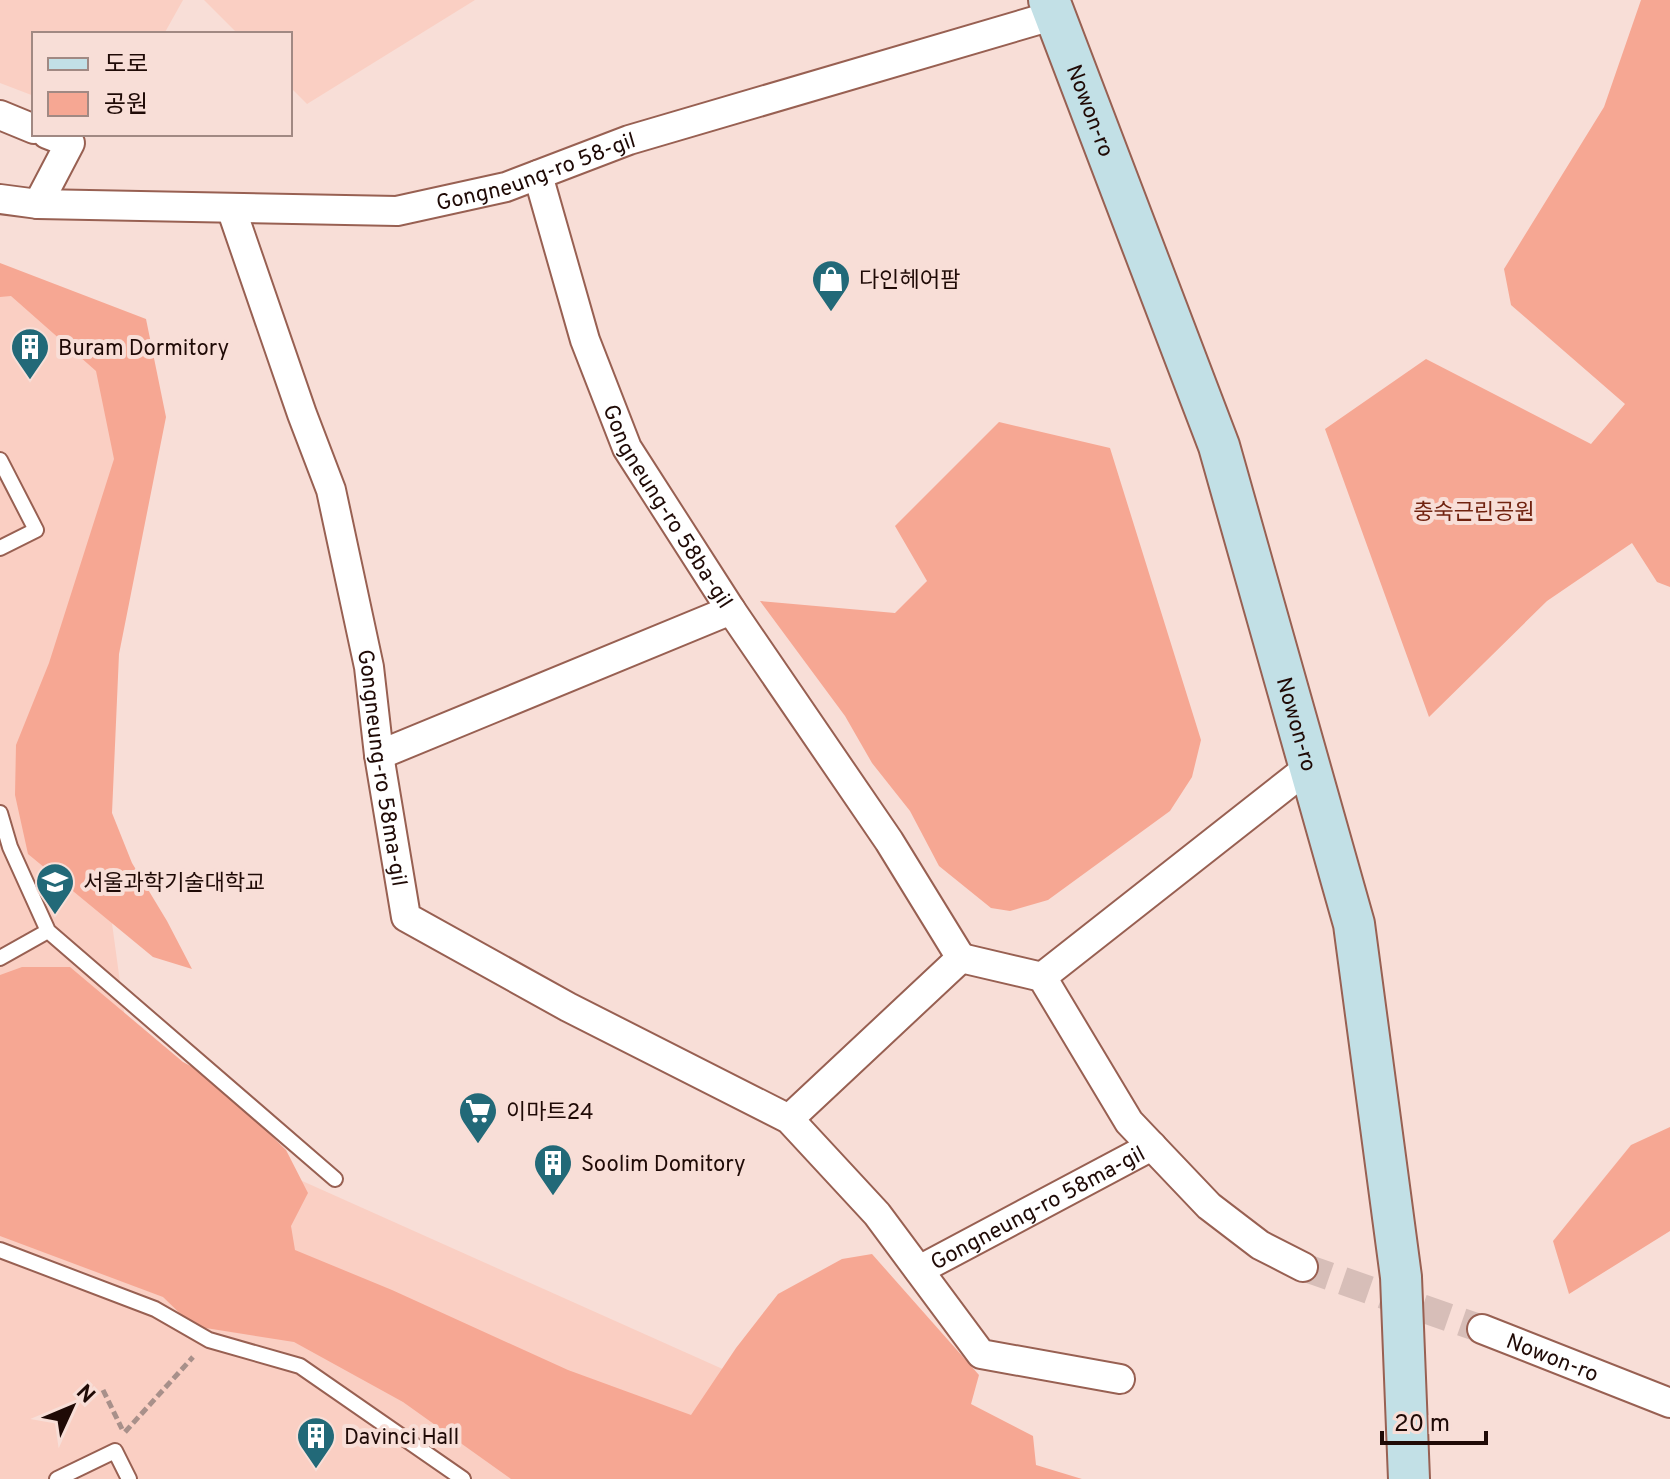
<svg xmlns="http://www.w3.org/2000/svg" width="1670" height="1479" viewBox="0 0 1670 1479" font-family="Overpass,'Noto Sans KR',sans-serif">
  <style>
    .built { fill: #facfc3 }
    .green { fill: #f6a793 }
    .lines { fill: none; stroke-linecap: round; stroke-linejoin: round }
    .street-tunnel { stroke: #d7beb8; stroke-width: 28; stroke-dasharray: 28 14; stroke-linecap: butt }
    .lane-casing { stroke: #986052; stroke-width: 18 }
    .street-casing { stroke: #986052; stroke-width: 32 }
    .secondary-casing { stroke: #986052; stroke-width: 44 }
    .path { stroke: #a8908a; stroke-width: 5; stroke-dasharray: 8 4; stroke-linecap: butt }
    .lane { stroke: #fff; stroke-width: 14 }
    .street { stroke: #fff; stroke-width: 28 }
    .secondary { stroke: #c2e0e6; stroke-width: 40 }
    .labels { text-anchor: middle; stroke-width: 8; stroke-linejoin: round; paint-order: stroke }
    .street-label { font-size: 22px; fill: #1f0a06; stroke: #f8ded7 }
    .poi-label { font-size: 22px; fill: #1f0a06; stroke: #f8ded7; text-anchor: start }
    .park-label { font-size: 22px; fill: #70220f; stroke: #f8ded7 }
  </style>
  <rect width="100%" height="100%" fill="#f8ded7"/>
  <path class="built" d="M0,0H183L164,34H34V96L0,83Z
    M204,0H475L307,104L290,87V34H238Z
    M0,267L101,329L146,431L93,784L129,1048L271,1167L937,1465L949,1479H0Z"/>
  <path class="green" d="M1641,0H1670V587L1657,582L1632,543L1547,601L1429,717L1325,429L1426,359L1591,444L1625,404L1511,305L1504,269L1604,107Z
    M0,263L146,319L166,417L119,654L112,813L132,863L167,921L192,969L153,957L28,854L15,795L16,745L49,663L114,459L96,371L11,296L0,297Z
    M999,422L1110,448L1201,740L1192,777L1170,811L1048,900L1010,911L991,908L939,866L910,811L872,763L845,716L760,601L895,613L927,581L895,526Z
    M22,967H70L183,1062L213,1078L286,1150L308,1193L291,1226L295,1250L392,1290L568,1370L691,1415L736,1348L778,1294L842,1259L872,1254L979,1375L971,1404L1033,1436L1036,1465L1082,1479H511L403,1402L294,1342L193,1326L163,1297L0,1236V975Z
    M1670,1127V1231L1569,1294L1553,1241L1631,1145Z"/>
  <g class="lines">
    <path class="street-tunnel" d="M1303,1267L1482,1329"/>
    <g class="lane-casing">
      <path id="lane" d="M0,460L36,530L0,548
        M0,813L10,847L48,931L0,958
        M48,931L335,1179
        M0,1250L155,1309L209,1340L300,1366L463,1479
        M57,1479L115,1451L129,1479"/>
    </g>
    <g class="street-casing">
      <g id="street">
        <path d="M0,115L34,129"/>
        <path id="s1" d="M538,175L585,340L627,448L731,610L889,841L961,958"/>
        <path id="s2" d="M0,199L38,204L397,211L506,187L629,140L1055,15"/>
        <path d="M38,204L70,143L47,134"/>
        <path id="s3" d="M231,208L302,414L331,490L369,667L379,755L406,917L568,1007L789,1119L877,1214L981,1354L1120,1379"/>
        <path d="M379,755L731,610"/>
        <path d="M961,958L1042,977L1129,1122L1209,1206L1260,1245L1303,1267"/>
        <path d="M1042,977L1309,767"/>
        <path d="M789,1119L961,958"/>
        <path id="s4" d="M919,1270L1152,1146"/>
        <path id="s5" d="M1482,1329L1670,1403"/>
      </g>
    </g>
    <g class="secondary-casing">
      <g id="secondary">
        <path id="s6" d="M1049,0L1219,446L1354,924L1401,1277L1409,1479"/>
      </g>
    </g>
    <path class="path" d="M103,1390L122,1429
      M125,1432L193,1357"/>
    <use href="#lane" class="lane"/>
    <use href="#street" class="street"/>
    <use href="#secondary" class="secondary"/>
  </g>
  <defs>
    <g id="shop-pin" transform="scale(2)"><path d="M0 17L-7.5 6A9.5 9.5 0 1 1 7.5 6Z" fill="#226978" stroke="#f8ded7"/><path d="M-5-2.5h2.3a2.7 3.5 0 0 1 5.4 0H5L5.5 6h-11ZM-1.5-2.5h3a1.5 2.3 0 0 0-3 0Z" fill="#fff"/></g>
    <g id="building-pin" transform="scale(2)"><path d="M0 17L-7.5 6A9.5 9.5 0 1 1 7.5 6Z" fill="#226978" stroke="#f8ded7"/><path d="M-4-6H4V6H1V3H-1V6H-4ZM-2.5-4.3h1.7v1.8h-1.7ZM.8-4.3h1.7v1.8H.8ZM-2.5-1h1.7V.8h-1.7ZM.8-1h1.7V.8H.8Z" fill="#fff"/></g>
    <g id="university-pin" transform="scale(2)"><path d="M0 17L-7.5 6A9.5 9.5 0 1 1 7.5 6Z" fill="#226978" stroke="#f8ded7"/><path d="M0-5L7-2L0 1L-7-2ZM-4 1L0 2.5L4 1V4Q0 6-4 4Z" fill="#fff"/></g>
    <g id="supermarket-pin" transform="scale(2)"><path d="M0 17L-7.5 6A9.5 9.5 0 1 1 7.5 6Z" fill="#226978" stroke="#f8ded7"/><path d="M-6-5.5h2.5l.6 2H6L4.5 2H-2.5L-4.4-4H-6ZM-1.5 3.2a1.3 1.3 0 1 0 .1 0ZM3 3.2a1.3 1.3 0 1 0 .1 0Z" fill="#fff"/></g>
  </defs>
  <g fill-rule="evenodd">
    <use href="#shop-pin" x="831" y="279"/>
    <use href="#building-pin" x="30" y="347"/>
    <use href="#university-pin" x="55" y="882"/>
    <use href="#supermarket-pin" x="478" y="1111"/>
    <use href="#building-pin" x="553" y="1163"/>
    <use href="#building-pin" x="316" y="1436"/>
  </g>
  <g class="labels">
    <g class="street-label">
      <text dy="8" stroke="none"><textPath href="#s6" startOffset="118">Nowon-ro</textPath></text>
      <text dy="8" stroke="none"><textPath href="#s2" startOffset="542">Gongneung-ro 58-gil</textPath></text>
      <text dy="8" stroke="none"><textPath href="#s1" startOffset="358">Gongneung-ro 58ba-gil</textPath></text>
      <text dy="8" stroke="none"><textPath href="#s6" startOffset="766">Nowon-ro</textPath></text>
      <text dy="8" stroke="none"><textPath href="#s3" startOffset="582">Gongneung-ro 58ma-gil</textPath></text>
      <text dy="8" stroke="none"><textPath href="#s4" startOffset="134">Gongneung-ro 58ma-gil</textPath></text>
      <text dy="8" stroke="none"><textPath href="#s5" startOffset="76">Nowon-ro</textPath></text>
    </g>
    <g class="poi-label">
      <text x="859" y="287">다인헤어팜</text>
      <text x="58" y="355">Buram Dormitory</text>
      <text x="83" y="890">서울과학기술대학교</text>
      <text x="506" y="1119">이마트24</text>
      <text x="581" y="1171">Soolim Domitory</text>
      <text x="344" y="1444">Davinci Hall</text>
    </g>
    <g class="park-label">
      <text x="1474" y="519">충숙근린공원</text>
    </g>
  </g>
  <rect x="32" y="32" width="260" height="104" fill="#f8ded7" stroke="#a18983" stroke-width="2"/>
  <rect x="48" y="58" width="40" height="12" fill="#c2e0e6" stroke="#a18983" stroke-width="2"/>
  <text x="104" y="72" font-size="24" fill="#1f0a06">도로</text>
  <rect x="48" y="92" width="40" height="24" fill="#f6a793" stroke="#a18983" stroke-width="2"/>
  <text x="104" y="112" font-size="24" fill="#1f0a06">공원</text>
  <g transform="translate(72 1407) rotate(46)" stroke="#f8ded7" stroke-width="6" paint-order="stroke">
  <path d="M0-6L14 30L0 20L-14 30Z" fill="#1f0a06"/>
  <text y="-12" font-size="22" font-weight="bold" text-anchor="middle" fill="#1f0a06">N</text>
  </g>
  <path d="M1382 1431v12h104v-12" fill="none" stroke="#1f0a06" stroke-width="4"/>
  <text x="1394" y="1431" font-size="24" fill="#1f0a06" stroke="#f8ded7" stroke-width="6" paint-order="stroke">20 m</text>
</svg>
